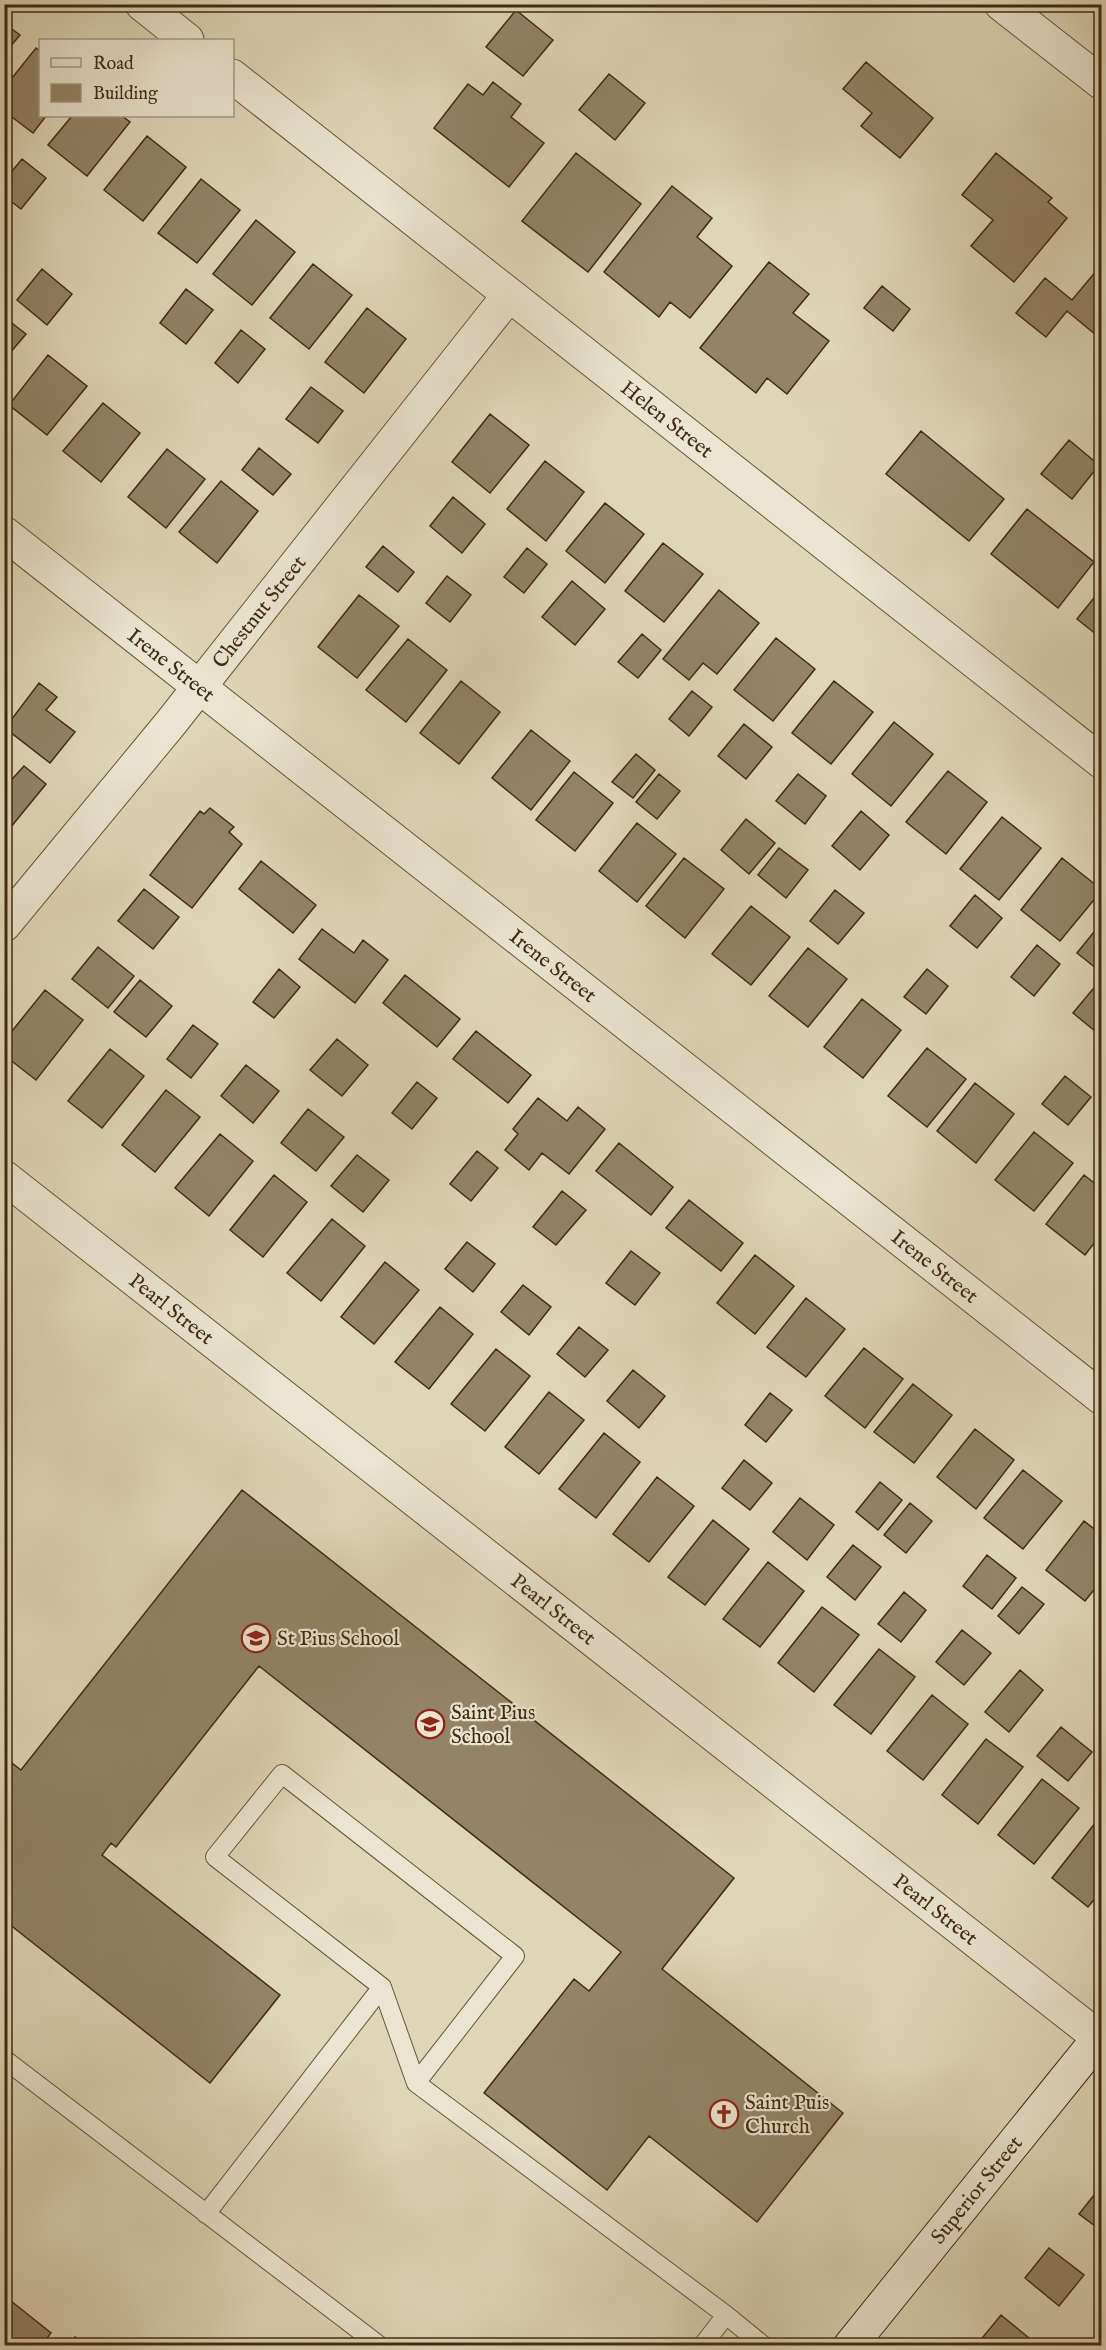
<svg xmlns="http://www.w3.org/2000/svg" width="1106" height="2350" viewBox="0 0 1106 2350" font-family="'IM FELL English',serif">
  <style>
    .building { fill: #938468; stroke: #412b12; stroke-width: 1.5 }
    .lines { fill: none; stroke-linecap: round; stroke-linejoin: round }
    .lane-casing { stroke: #68563b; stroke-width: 20 }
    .street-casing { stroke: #68563b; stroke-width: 35 }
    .secondary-casing { stroke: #412b12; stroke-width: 35 }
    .lane { stroke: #eae4d0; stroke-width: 18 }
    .street { stroke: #eae4d0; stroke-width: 33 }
    .secondary { stroke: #eae4d0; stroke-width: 33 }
    .labels { text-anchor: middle; stroke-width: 4.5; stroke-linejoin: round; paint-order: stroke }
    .street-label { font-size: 21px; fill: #412b12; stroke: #eae4d0 }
    .poi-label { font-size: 21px; fill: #412b12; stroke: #eae4d0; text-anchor: start }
  </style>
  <rect width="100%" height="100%" fill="#dfd6b7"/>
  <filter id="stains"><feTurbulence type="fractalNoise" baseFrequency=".00333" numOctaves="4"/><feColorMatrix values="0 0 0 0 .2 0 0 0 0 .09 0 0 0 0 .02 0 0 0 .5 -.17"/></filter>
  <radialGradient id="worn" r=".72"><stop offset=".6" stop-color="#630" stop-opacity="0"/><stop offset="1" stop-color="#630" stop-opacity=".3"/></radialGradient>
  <path class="building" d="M516,10L553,40L523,76L486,47Z
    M4,23L20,35L4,54Z
    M36,48L40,51V116H46L33,133L4,111V88Z
    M866,62L933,118L900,158L861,126L872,113L843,89Z
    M609,74L645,103L615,140L579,110Z
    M493,82L521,104L511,117L544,143L509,187L434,128L468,84L483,95Z
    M72,116H122L130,122L87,176L48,145Z
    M147,136L186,167L143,221L104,190Z
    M576,153L641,204L588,272L522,221Z
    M996,153L1052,198L1048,202L1067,218L1014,282L971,246L993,220L962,195Z
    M22,159L46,178L21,209L4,196V181Z
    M201,179L240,210L197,263L158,233Z
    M672,186L712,218L697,237L732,266L690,318L670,302L659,317L604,272Z
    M256,220L295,252L252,305L213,274Z
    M769,262L809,294L793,313L829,341L787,394L767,378L756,393L700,348Z
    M313,264L352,295L309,349L270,318Z
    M1102,264V340L1067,311L1046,337L1016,313L1045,278L1072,300Z
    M42,269L72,294L47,325L17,300Z
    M882,286L910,309L893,331L864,308Z
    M186,289L213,310L186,344L160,323Z
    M367,308L406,339L364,393L325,362Z
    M4,317L26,334L4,360Z
    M241,330L265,349L238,383L215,363Z
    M48,355L87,386L47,435L9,405Z
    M311,387L343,411L318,443L286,419Z
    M103,403L140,433L101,482L63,451Z
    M490,414L529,445L490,493L452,462Z
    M921,431L1004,499L969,541L886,474Z
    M1069,440L1099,465L1072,499L1041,474Z
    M259,448L291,474L273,495L242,470Z
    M167,449L205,479L166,528L128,497Z
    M545,461L584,492L546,541L507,509Z
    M221,481L258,511L217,563L179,532Z
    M453,497L485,524L462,553L430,526Z
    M605,503L644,534L605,583L566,551Z
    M1027,509L1094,562L1058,608L991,554Z
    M663,543L703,574L664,622L625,591Z
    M383,546L414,572L398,592L366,567Z
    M527,548L547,564L524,593L504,577Z
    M447,576L471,595L450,622L426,603Z
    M572,581L605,609L575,645L542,617Z
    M1102,588V639L1077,619Z
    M719,590L759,623L717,674L703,663L689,680L663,659Z
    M359,595L399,626L357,678L318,647Z
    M642,634L661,650L638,678L618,662Z
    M776,638L815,669L773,721L734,690Z
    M408,639L447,670L406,722L366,690Z
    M461,681L500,712L459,764L420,733Z
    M834,681L873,712L831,764L792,733Z
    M39,683L57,697L46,710L75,732L50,763L5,728Z
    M692,691L712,707L689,736L669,719Z
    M894,722L933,754L891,806L852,774Z
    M744,724L772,747L746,779L718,756Z
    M531,730L570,761L531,810L492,778Z
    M636,754L655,770L633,798L612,782Z
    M24,766L46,784L6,833L4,788Z
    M948,771L987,802L946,854L906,822Z
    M574,772L613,803L575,851L536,820Z
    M659,774L680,791L657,819L636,802Z
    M798,774L826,796L805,824L776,801Z
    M210,808L234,827L229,832L242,844L192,908L150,875L200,811L204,814Z
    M861,811L889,835L860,870L832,846Z
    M1002,817L1041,848L999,900L960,869Z
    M746,819L775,843L749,874L721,850Z
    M637,823L676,854L637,902L599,871Z
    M779,848L808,870L786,898L758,875Z
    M684,858L724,889L685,938L646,906Z
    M1062,858L1102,890L1060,941L1021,910Z
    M261,861L316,905L293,933L239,889Z
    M144,889L179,917L153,949L118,921Z
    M835,890L864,913L838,944L810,921Z
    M975,895L1002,918L977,948L950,926Z
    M751,906L790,937L751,985L712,954Z
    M1102,922V973L1077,953Z
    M322,929L354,953L363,940L388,960L355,1003L299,959Z
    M1037,945L1060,964L1034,996L1011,977Z
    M98,947L134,976L108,1008L72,979Z
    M808,948L847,979L808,1027L769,996Z
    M279,969L300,987L274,1018L253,1002Z
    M927,969L948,986L926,1014L904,997Z
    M405,975L460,1019L437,1047L383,1003Z
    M140,980L172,1006L146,1037L114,1012Z
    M1098,983L1102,986V1023L1095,1031L1073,1013Z
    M45,990L83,1020L36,1080L4,1055V1041Z
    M862,999L901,1030L863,1078L824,1047Z
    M193,1025L218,1044L191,1078L167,1059Z
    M476,1031L531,1075L508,1103L453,1059Z
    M337,1039L368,1065L342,1096L310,1070Z
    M927,1048L966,1079L927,1127L888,1096Z
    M110,1049L144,1076L102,1128L68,1101Z
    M246,1065L279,1091L253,1123L221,1096Z
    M1065,1076L1091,1097L1068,1125L1042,1104Z
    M417,1082L437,1098L412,1129L392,1113Z
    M975,1083L1014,1114L976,1163L937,1131Z
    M166,1090L200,1117L155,1172L122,1145Z
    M538,1098L567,1121L578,1107L605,1129L569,1174L542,1153L529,1170L505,1150L518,1134L513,1129Z
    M308,1109L344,1137L316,1171L281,1143Z
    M1034,1132L1073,1163L1034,1211L995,1180Z
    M220,1134L253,1161L209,1216L175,1188Z
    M619,1143L673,1187L651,1215L596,1171Z
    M477,1151L498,1168L471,1201L450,1184Z
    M357,1155L389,1180L363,1212L331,1186Z
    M274,1175L307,1202L263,1257L230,1230Z
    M1084,1175L1102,1189V1233L1085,1255L1046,1224Z
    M562,1191L586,1210L556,1245L533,1227Z
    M689,1200L743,1243L721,1271L666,1228Z
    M332,1219L365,1246L321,1301L287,1273Z
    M467,1242L495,1264L473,1292L445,1269Z
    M631,1251L660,1273L635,1305L606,1283Z
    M755,1255L794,1286L755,1334L717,1303Z
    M385,1262L419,1290L374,1344L341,1317Z
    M523,1285L551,1307L529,1335L501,1312Z
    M806,1298L845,1329L806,1377L767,1347Z
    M440,1307L473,1334L429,1389L395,1362Z
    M579,1327L608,1350L585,1377L557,1354Z
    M864,1348L903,1379L865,1428L825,1396Z
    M496,1349L530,1376L485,1431L451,1404Z
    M633,1370L665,1396L639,1428L607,1401Z
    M913,1384L952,1415L914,1463L874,1432Z
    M549,1392L584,1420L539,1474L505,1447Z
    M770,1393L792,1410L766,1442L745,1425Z
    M975,1429L1014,1460L976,1509L937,1477Z
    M604,1433L640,1462L596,1518L559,1489Z
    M744,1460L772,1483L750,1510L722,1488Z
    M1023,1470L1062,1501L1023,1549L984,1518Z
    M657,1477L694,1506L649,1562L613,1534Z
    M880,1482L902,1500L878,1530L856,1512Z
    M242,1490L734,1878L662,1969L843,2113L757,2222L649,2136L607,2190L484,2093L574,1979L589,1991L621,1952L259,1666L116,1847L111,1843L102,1855L280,1995L210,2083L4,1920V1757L21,1770Z
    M800,1498L834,1525L807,1560L773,1532Z
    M910,1503L932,1521L906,1553L884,1535Z
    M713,1520L749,1549L705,1605L668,1577Z
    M1084,1521L1102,1535V1580L1085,1601L1046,1570Z
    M853,1545L881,1567L855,1600L827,1577Z
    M987,1555L1016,1578L992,1609L963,1586Z
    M768,1562L804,1591L760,1647L723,1619Z
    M1022,1587L1044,1604L1019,1634L998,1616Z
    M904,1592L926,1610L901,1642L878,1624Z
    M822,1607L859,1635L814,1692L778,1663Z
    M962,1630L991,1653L964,1685L936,1662Z
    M879,1649L915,1677L871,1734L834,1705Z
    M1020,1670L1043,1690L1009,1732L985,1712Z
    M932,1695L968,1724L923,1780L887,1751Z
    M1061,1727L1092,1752L1068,1781L1037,1756Z
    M986,1739L1023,1767L978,1824L942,1795Z
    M1042,1779L1079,1808L1034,1864L998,1835Z
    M1096,1822L1102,1826V1890L1088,1907L1052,1878Z
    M1102,2185V2231L1079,2214Z
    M1049,2248L1084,2275L1059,2306L1025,2278Z
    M11,2301L51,2333L41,2346H4V2308Z
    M1001,2315L1029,2338L1023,2346H983L979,2342Z
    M75,2337L86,2346H68Z"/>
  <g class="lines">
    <g class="lane-casing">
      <path id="lane" d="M4,2059L380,2346
        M416,2083L515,1956L282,1774L215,1857L382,1987L416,2083L726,2315L702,2346
        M206,2214L382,1987
        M726,2315L764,2346"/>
    </g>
    <g class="street-casing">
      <g id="street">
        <path d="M142,4L187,40"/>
        <path d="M1001,4L1102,83"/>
        <path id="s1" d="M232,76L1102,762"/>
        <path id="s2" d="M4,533L1102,1398"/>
        <path id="s3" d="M4,925L170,724L509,295"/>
        <path id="s4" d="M4,1177L1102,2040"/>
      </g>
    </g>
    <g class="secondary-casing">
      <g id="secondary">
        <path id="s5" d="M850,2346L1102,2034"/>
      </g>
    </g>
    <use href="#lane" class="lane"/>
    <use href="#street" class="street"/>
    <use href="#secondary" class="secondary"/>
  </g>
  <defs>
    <g id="school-ring" transform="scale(1.5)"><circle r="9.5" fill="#eae4d0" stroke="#8f2418" stroke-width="1.5"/><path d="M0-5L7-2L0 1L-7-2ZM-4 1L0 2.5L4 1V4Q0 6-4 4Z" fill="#8f2418"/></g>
    <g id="church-ring" transform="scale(1.5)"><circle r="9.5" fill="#eae4d0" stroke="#8f2418" stroke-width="1.5"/><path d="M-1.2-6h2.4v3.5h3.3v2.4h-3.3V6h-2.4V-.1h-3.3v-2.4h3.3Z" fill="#8f2418"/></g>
  </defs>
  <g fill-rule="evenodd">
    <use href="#school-ring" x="256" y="1638"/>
    <use href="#school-ring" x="430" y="1724"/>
    <use href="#church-ring" x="724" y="2114"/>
  </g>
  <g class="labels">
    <g class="street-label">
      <text dy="7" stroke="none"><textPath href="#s1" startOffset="554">Helen Street</textPath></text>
      <text dy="7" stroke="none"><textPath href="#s3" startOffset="404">Chestnut Street</textPath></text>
      <text dy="7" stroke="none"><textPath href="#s2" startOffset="213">Irene Street</textPath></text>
      <text dy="7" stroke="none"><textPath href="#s2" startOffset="699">Irene Street</textPath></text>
      <text dy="7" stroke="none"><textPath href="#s2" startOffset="1185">Irene Street</textPath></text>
      <text dy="7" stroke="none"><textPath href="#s4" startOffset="213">Pearl Street</textPath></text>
      <text dy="7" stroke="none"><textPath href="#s4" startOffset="699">Pearl Street</textPath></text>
      <text dy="7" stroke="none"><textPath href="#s4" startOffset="1185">Pearl Street</textPath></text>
      <text dy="7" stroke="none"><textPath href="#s5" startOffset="201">Superior Street</textPath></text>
    </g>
    <g class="poi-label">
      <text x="277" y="1645">St Pius School</text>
      <text x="451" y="1719">Saint Pius<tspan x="451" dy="24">School</tspan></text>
      <text x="745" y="2109">Saint Puis<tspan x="745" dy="24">Church</tspan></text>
    </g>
  </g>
  <rect width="1106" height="2350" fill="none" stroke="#dfd6b7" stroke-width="24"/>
  <rect x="6" y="6" width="1094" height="2338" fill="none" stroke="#412b12" stroke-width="3"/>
  <rect x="12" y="12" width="1082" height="2326" fill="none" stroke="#412b12" stroke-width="1.5"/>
  <rect x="39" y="39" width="195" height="78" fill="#eae4d0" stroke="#a69a84" stroke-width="1.5"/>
  <rect x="51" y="58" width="30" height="9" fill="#eae4d0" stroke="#a69a84" stroke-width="1.5"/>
  <text x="93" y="69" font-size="18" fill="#412b12">Road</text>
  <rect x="51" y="84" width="30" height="18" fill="#938468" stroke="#a69a84" stroke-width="1.5"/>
  <text x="93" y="99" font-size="18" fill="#412b12">Building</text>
  <rect width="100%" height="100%" filter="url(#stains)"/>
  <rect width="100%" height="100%" fill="url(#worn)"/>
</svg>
